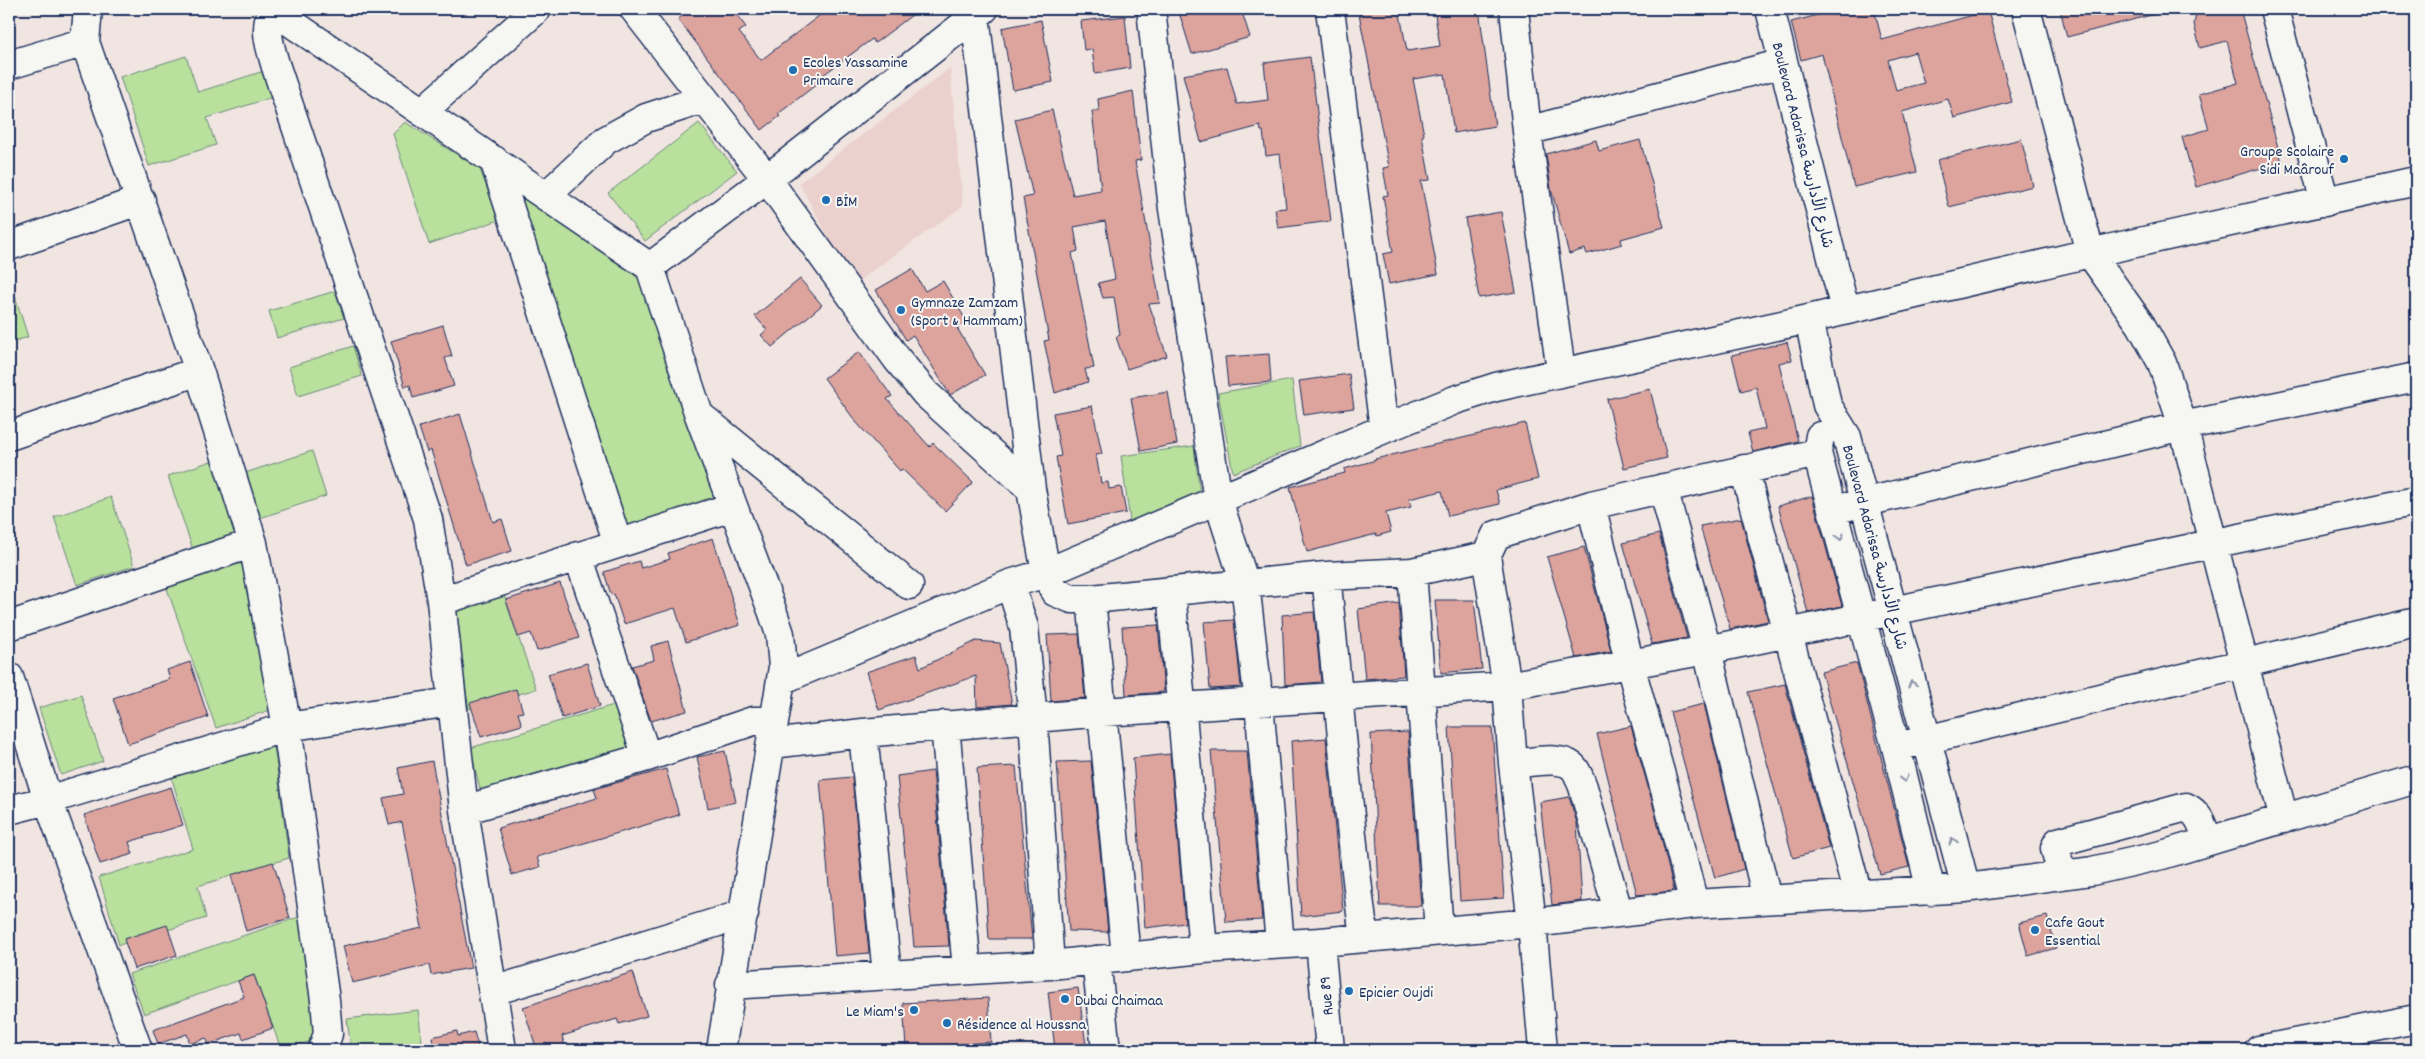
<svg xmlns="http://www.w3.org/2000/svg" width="2425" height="1059" viewBox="0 0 2425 1059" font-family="Dekko,'Playpen Sans Arabic',sans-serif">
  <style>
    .built { fill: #ebd1cd }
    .green { fill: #b9e09c; stroke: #6a887d }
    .building { fill: #dda39d; stroke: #1b2f5e; fill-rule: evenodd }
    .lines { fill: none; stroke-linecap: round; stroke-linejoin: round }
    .minor-casing { stroke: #1b2f5e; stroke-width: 31 }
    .minor { stroke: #f6f6f2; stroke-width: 28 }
    .oneway { stroke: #8892a8 }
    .poi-dot { fill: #1f6fb2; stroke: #f6f6f2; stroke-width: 2 }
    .labels { text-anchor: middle; stroke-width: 4; stroke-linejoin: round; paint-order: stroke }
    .poi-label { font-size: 16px; fill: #1b2f5e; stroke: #f6f6f2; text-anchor: start }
    .street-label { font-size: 16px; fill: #1b2f5e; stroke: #f6f6f2 }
  </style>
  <rect width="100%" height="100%" fill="#f1e5e1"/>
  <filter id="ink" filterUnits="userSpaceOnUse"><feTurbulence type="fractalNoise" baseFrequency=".02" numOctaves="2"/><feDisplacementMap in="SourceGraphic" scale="10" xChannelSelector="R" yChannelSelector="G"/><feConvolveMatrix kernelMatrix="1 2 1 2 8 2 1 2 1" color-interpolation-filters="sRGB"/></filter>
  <g filter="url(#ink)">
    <path class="built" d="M950,68L963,206L854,284L799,183Z"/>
    <path class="green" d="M186,56L198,92L264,71L273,97L207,118L216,145L149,166L120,77Z
      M405,122L480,169L499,220L429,244L393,134Z
      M699,123L737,171L645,241L608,193Z
      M517,192L640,279L719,498L628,533Z
      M9,277L28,337L9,343Z
      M335,291L344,318L277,338L269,311Z
      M353,346L362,376L298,396L289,367Z
      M1292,380L1300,446L1233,473L1218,393Z
      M1194,446L1200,494L1130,521L1121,456Z
      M312,451L326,496L260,518L245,473Z
      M214,460L240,534L193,550L168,476Z
      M111,497L134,566L77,585L54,517Z
      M245,556L273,709L216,728L165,583Z
      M502,589L536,689L469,709L453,617L455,608Z
      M81,695L103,761L61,775L39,708Z
      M617,704L632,751L481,793L470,748Z
      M274,744L289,858L198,886L206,918L119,945L99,877L193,849L171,776Z
      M299,917L317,1040L281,1049L254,975L144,1014L129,974Z
      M418,1010L423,1050H351L347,1019Z"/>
    <path class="building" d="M692,9H721L726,15L733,10L746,27L739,32L761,60L828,9H920L875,43L872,39L819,78L821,81L778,114L780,116L762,130L678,19Z
      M1178,9H1241L1250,37L1192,54Z
      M1358,9H1399L1407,51L1440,46L1434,9H1479L1495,126L1454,133L1445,74L1413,79L1424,135L1422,136L1430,180L1421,181L1438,274L1389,284L1383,254L1393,252L1383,196L1388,195L1383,168L1389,167Z
      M1841,9H1874L1882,40L1988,11L2012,102L1954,118L1948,99L1902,112L1917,172L1854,187L1822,54L1801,60L1791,22ZM1915,52L1924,83L1896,90L1888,60Z
      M2060,9H2154L2155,14L2067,37Z
      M2216,9H2240L2282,162L2196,187L2182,137L2209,129L2199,94L2238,83L2227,41L2200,48L2194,24L2196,14Z
      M1125,16L1130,68L1095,74L1092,49L1084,50L1081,21Z
      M1041,20L1053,82L1013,90L1002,28Z
      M1310,57L1331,221L1278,228L1275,209L1286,208L1280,154L1266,156L1263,131H1261L1260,126L1201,142L1183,75L1227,67L1237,104L1268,100L1264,63Z
      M1133,91L1141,160L1135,161L1160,303L1149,304L1167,356L1127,369L1116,337L1120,335L1114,297L1103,298L1098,283L1115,279L1105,221L1074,227L1078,251L1072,253L1094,368L1085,369L1088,382L1055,393L1044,341L1049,340L1023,198L1033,196L1015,119L1052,110L1073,195L1101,190L1092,111H1099L1098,99Z
      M2021,139L2033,186L1949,207L1937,160Z
      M1596,140L1599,151L1640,140L1664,227L1621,239L1622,244L1587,254L1585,249L1569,254L1551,189L1546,154Z
      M1501,212L1516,292L1479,298L1465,218Z
      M912,269L925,291L943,281L967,322L957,328L985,375L950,395L913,335L906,340L876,290Z
      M800,279L822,305L772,347L761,335L767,330L755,316Z
      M443,325L452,356L445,358L454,386L413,398L410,385L405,387L391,341Z
      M1787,342L1792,360L1779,363L1798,441L1753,452L1748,433L1765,429L1756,387L1741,391L1732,355Z
      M859,352L892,396L887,399L930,447L933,443L973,482L945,511L902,469L900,471L856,422L824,378Z
      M1269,354L1271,382L1228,386L1225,357Z
      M1349,374L1354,408L1304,415L1299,381Z
      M1650,389L1667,458L1624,468L1607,399Z
      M1168,392L1177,444L1141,451L1131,398Z
      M1092,406L1102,454L1096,455L1101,483L1108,482L1109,489L1121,487L1126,513L1068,524L1056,457L1061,456L1053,413Z
      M460,414L493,522L502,519L512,551L466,565L431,450L427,452L419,427Z
      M1525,423L1538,479L1496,490L1500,504L1448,516L1442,491L1409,499L1411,507L1386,513L1391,532L1377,536L1376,534L1307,552L1290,487L1345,473L1344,469L1376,460L1375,459Z
      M1812,496L1842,606L1808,613L1778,506Z
      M1741,518L1768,621L1730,629L1700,526Z
      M1659,534L1687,638L1652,644L1623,543Z
      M713,538L740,625L686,642L675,608L624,624L614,594L611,595L604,572L639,561L641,568L670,559L668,553Z
      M1584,547L1611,651L1576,658L1547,557Z
      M560,583L579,638L537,651L531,633L518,637L506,600Z
      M1435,600H1474L1482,669L1441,673Z
      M1399,603L1404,676L1365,679L1358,609Z
      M1314,612L1321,682L1285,685L1282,615Z
      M1234,620L1241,687L1210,689L1204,622Z
      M1158,625L1164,692L1126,695L1122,627Z
      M1079,634L1085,698L1051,701L1047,635Z
      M668,641L687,711L651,721L632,666L654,660L651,646Z
      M976,641L1000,643L1012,704L977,707L976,676L879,710L866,672L916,655L920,668Z
      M190,662L208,717L128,744L113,698L170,679L167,670Z
      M587,663L600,706L562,718L548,674Z
      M1857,663L1909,867L1880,874L1821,672Z
      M1785,684L1829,848L1793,858L1748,692Z
      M516,689L523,712L518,713L522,725L481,737L470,703Z
      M1704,704L1744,869L1715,878L1670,712Z
      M1631,726L1652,801L1674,890L1672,891L1637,895L1597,734Z
      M1449,727H1492L1504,898L1460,901Z
      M1408,732L1421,906H1380L1371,734Z
      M1326,738L1343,911L1301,916L1291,741Z
      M725,751L736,802L708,808L697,757Z
      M1211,751H1247L1262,920L1226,922Z
      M1170,754L1185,923L1145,928L1133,758Z
      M432,761L471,968L431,975L429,965L352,983L343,946L422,928L402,822L389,825L383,798L403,794L398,768Z
      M1091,761L1108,932L1069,931L1057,762Z
      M1016,766L1032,939H989L977,768Z
      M666,769L679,815L537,857L540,867L512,875L498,828L597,798L594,789Z
      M933,771L949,946L914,947L897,776Z
      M852,777L869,953L835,956L820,780Z
      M171,787L183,825L129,842L133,854L100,864L84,815Z
      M1569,797L1577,823L1582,901L1552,905L1540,802Z
      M273,862L290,918L246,931L231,875Z
      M2047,916L2056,948L2028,956L2019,923Z
      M167,925L177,955L134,969L124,939Z
      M633,972L647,1016L619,1024L617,1019L562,1036L566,1050H537L523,1007Z
      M254,975L273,1028L243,1039L241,1033L209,1044L206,1038L190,1044L187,1034L158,1044L153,1030L244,997L238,981Z
      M1078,988L1086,1045L1055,1049L1048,992Z
      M988,998L991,1042L906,1048L903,1003Z
      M457,1031L458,1036L474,1032L479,1050H426V1045L433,1043L432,1037Z"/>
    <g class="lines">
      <g class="minor-casing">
        <path id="minor" d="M88,9L85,42L199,371L253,543L287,727L325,1000L328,1034L322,1050
          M271,9L650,267L699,415L773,613L780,634L783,667L721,1050
          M273,9C263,28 270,47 276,67L428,519L441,601L464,810L502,1050
          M634,9L767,179L897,359L926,394L1031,489
          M1151,9L1173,209L1218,500L1245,584L1259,703L1280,944
          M1330,9L1384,429
          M1514,9L1527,131L1561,371
          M1770,9L1845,310
          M2026,9L2090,253L2141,325L2162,363L2183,426L2284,819
          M2274,9L2325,202
          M975,15L1031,489L1046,573L1055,592L1072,599H1091L1326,576L1412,572L1486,556L1496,535L1591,505L1817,453
          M9,65L85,42
          M422,112L537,9
          M1527,131L1783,63
          M494,160L618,544
          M546,196L606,140L646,118L704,99
          M9,246L141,200
          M650,267L767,179L984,9
          M1809,319L1827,405L1847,437L1966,888
          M699,415L909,585
          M9,436L199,371
          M1820,436L1817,453L1896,747L1931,891
          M1744,469L1858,895
          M1663,488L1707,650L1767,899
          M1591,505L1630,665L1667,797L1694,904
          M1833,510L2183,426L2416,377
          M578,556L647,757
          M1486,556L1507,686L1513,764L1532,923L1543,1050
          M1412,572L1439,931
          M1326,576C1339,696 1348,817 1364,937
          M1010,584L1024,627L1033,719L1050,965
          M1171,591L1203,949
          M1091,599L1126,957
          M441,601L732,507
          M9,626L253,543
          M9,677L48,800L138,1050
          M781,680L1010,584L1046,573L1384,429L1455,400L1496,387L1809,319L2090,253L2416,181
          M945,725L967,970
          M863,733L887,975
          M772,744L863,733L1103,712L1507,686L1707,650L2416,501
          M1896,747L2416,622
          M1513,764C1529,763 1558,755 1572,766C1578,771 1580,780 1583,787L1618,911
          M9,810L48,800L287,727L451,702
          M464,810L647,757L753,721H774
          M2062,875L2055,848L2058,842L2186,807C2200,813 2203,828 2208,841
          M1320,942L1330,1050
          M1096,960L1106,1050
          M730,985L1050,965L1203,949L1320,942L1532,923L1694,904L1966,888L2092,871L2162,855L2416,779
          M493,991L744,914
          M2259,1050L2416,1019"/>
      </g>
      <use href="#minor" class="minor"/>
    </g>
    <defs><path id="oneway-chevron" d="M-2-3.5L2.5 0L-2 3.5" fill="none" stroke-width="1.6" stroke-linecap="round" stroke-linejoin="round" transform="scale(1.25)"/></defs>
    <g class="oneway">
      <use href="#oneway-chevron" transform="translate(1840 537) rotate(75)"/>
      <use href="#oneway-chevron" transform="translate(1912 684) rotate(-105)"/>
      <use href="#oneway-chevron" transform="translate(1904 779) rotate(76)"/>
      <use href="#oneway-chevron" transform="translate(1953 841) rotate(-105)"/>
    </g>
  </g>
  <g class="poi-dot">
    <circle cx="793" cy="70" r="5"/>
    <circle cx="2344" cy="159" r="5"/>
    <circle cx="826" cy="200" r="5"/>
    <circle cx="901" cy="310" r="5"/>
    <circle cx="2035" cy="930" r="5"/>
    <circle cx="1349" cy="991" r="5"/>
    <circle cx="1065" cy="999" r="5"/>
    <circle cx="914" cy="1010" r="5"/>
    <circle cx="947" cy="1023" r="5"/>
  </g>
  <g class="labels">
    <g class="poi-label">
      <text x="803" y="67">Ecoles Yassamine<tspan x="803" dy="18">Primaire</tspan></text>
      <text x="2334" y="156" text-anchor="end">Groupe Scolaire<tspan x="2334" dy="18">Sidi Maârouf</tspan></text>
      <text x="836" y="206">BİM</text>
      <text x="911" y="307">Gymnaze Zamzam<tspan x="911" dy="18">(Sport &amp; Hammam)</tspan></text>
      <text x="2045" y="927">Cafe Gout<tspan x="2045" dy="18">Essential</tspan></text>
      <text x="1359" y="997">Epicier Oujdi</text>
      <text x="1075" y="1005">Dubai Chaimaa</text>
      <text x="904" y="1016" text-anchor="end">Le Miam's</text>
      <text x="957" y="1029">Résidence al Houssna</text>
    </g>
    <g class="street-label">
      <text transform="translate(1804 145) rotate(76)" y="6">Boulevard Adarissa شارع الأدارسة</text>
      <text transform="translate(1876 547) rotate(75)" y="6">Boulevard Adarissa شارع الأدارسة</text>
      <text transform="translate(1325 996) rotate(-95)" y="6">Rue 89</text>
    </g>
  </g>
  <rect width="2425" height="1059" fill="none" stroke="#f6f6f2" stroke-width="30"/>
  <rect x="15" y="15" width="2395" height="1029" fill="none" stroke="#1b2f5e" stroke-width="2" filter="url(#ink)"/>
</svg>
